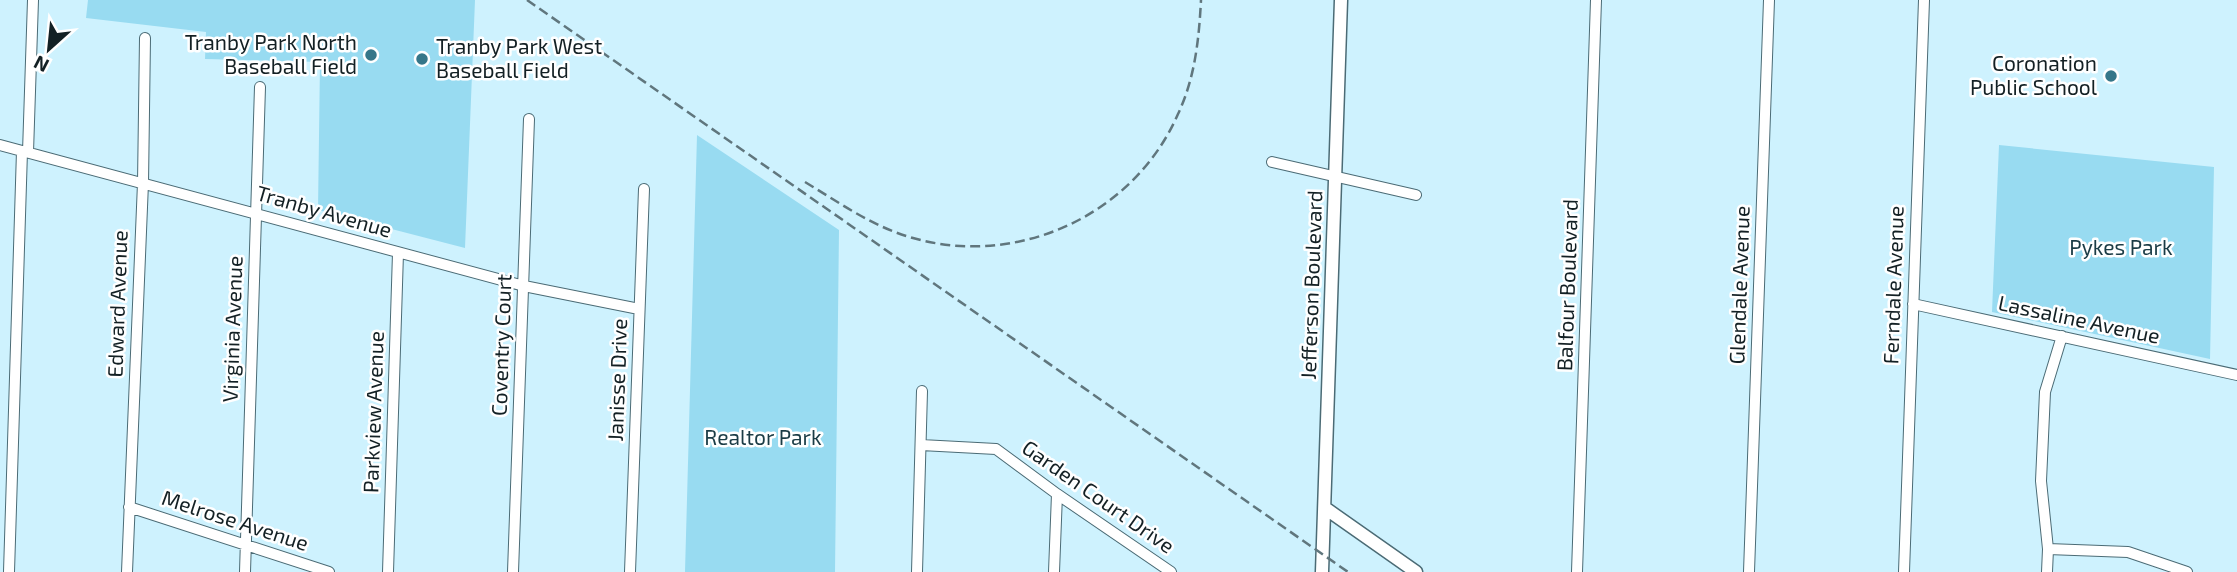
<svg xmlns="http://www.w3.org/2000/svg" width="2237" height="572" viewBox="0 0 2237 572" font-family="'Exo 2',sans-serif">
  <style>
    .green { fill: #98dbf1 }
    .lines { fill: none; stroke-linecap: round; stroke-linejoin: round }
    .minor-casing { stroke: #4b6b75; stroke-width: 12 }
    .tertiary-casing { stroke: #4b6b75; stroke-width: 15 }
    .minor { stroke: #fff; stroke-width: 10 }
    .tertiary { stroke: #fff; stroke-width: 12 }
    .rail { stroke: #60767d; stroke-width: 2.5; stroke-dasharray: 10 5; stroke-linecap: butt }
    .poi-dot { fill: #357689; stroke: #fff; stroke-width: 2.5 }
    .labels { text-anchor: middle; stroke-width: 5; stroke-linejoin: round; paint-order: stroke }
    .poi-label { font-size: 21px; fill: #132024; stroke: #fff; text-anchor: end }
    .street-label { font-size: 21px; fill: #132024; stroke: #fff }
    .park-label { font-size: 21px; fill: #1b3c46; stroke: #fff }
  </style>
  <rect width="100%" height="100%" fill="#cef2fe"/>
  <path class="green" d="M88,0H475L465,248L318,210L320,62L205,59L206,32L86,18Z
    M697,135L839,230L835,572H685Z
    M1999,145L2214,167L2210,359L1992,312Z"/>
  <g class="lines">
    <g class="minor-casing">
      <path id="minor" d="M0,145L524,286L639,309
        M28,152L33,0
        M1272,162L1416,195
        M1913,304L2237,375
        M921,445L996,449L1057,494L1171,572
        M129,507L329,572
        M2048,549L2128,552L2187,572
        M9,572L22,151
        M127,572L143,183L145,38
        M245,572L260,87
        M388,572L398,253
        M513,572L529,119
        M630,572L644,189
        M917,572L922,391
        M1054,572L1057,494
        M1577,572L1596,0
        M1749,572L1769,0
        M1904,572L1924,0
        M2047,572L2048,549L2041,481L2045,392L2062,336"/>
    </g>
    <g class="tertiary-casing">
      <path id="tertiary" d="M1325,508L1416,572
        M1322,572L1341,0"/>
    </g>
    <use href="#minor" class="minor"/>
    <use href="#tertiary" class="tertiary"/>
    <path class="rail" d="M527,0L1348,572
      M805,182C840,203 873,227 913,238C1018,268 1134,215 1178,114C1195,78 1199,39 1201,0"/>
  </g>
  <g class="poi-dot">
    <circle cx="371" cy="55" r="7"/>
    <circle cx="422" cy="59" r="7"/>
    <circle cx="2111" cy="76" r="7"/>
  </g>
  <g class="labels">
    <g class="poi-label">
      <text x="357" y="50">Tranby Park North<tspan x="357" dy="24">Baseball Field</tspan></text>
      <text x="436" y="54" text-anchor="start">Tranby Park West<tspan x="436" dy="24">Baseball Field</tspan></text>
      <text x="2097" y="71">Coronation<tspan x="2097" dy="24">Public School</tspan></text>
    </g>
    <g class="street-label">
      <text transform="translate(324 212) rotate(16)" y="7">Tranby Avenue</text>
      <text transform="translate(1312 285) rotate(-88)" y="7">Jefferson Boulevard</text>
      <text transform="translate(1568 285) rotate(-88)" y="7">Balfour Boulevard</text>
      <text transform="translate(1740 285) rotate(-88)" y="7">Glendale Avenue</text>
      <text transform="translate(1894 285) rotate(-88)" y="7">Ferndale Avenue</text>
      <text transform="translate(118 304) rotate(-88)" y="7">Edward Avenue</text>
      <text transform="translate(2079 320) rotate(12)" y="7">Lassaline Avenue</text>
      <text transform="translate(233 329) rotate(-88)" y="7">Virginia Avenue</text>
      <text transform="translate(502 345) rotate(-88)" y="7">Coventry Court</text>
      <text transform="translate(618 380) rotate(-88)" y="7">Janisse Drive</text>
      <text transform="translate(374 412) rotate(-88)" y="7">Parkview Avenue</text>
      <text transform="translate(1098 497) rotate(35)" y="7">Garden Court Drive</text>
      <text transform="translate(235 521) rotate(18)" y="7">Melrose Avenue</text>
    </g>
    <g class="park-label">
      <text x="2121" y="255">Pykes Park</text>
      <text x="763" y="445">Realtor Park</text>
    </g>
  </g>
  <g transform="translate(49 49) rotate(207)" stroke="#ffffff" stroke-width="5" paint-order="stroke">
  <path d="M0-5L12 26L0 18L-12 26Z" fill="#132024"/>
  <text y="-10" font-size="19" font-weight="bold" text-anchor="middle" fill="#132024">N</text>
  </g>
</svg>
